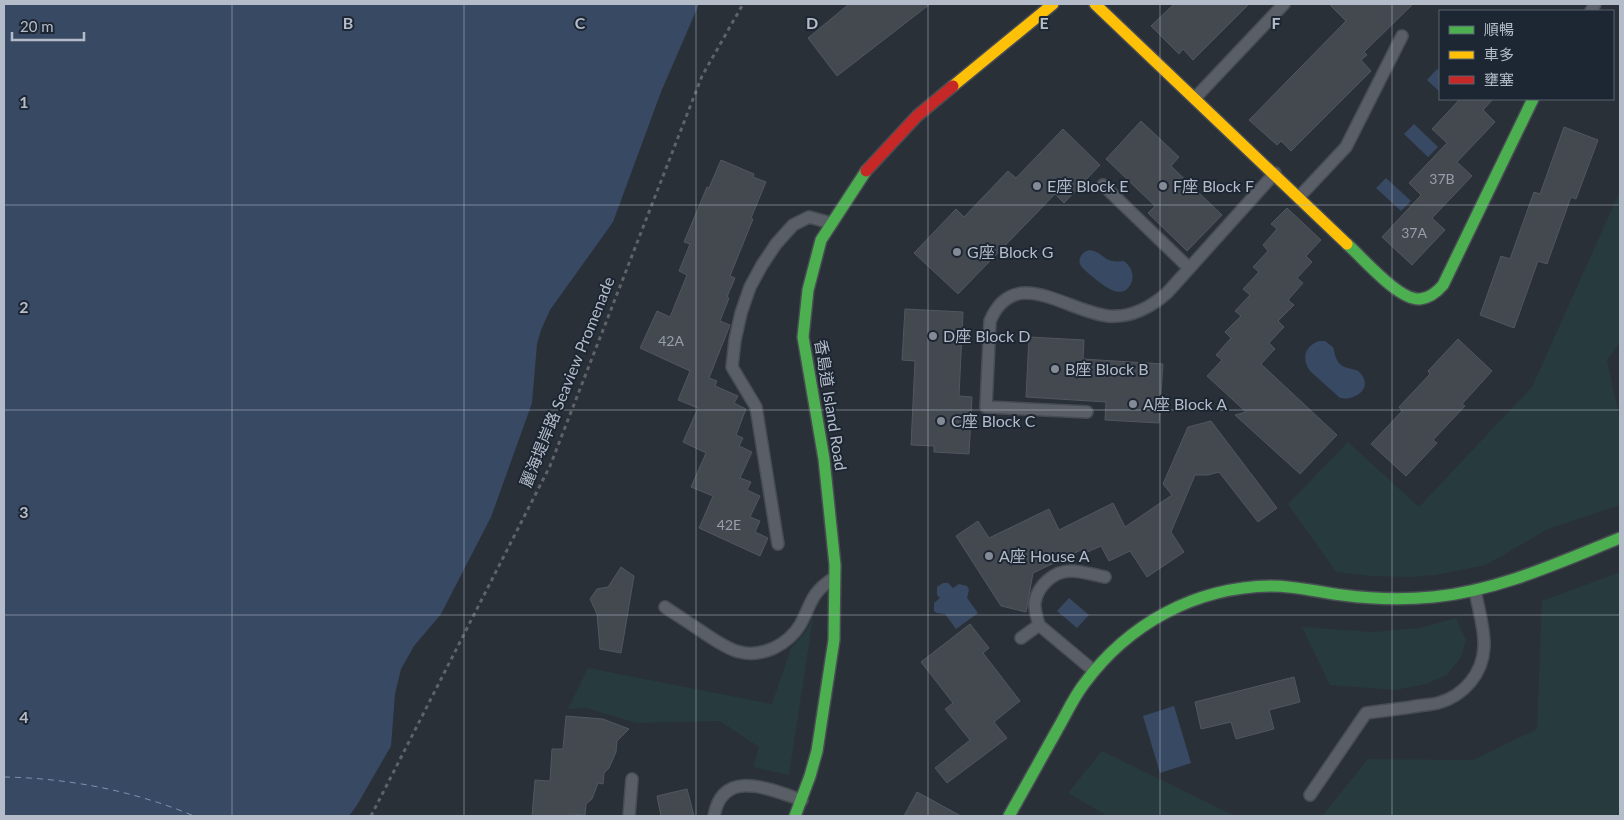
<svg xmlns="http://www.w3.org/2000/svg" width="1624" height="820" viewBox="0 0 1624 820" font-family="Lato,'Noto Sans TC',sans-serif">
  <style>
    .green { fill: #273a3e }
    .water { fill: #384963 }
    .lines { fill: none; stroke-linecap: round; stroke-linejoin: round }
    .ferry { stroke: #7c92b1; stroke-width: 1; stroke-dasharray: 6 5; stroke-linecap: butt }
    .building { fill: #444950; stroke: #52575f }
    .lane-casing { stroke: #484c53; stroke-width: 14 }
    .fast-casing { stroke: #484c53; stroke-width: 14 }
    .slow-casing { stroke: #484c53; stroke-width: 14 }
    .jam-casing { stroke: #484c53; stroke-width: 14 }
    .path { stroke: #5d636a; stroke-width: 3; stroke-dasharray: 4 4; stroke-linecap: butt }
    .lane { stroke: #5a5e66; stroke-width: 11 }
    .fast { stroke: #4caf50; stroke-width: 11 }
    .slow { stroke: #ffc107; stroke-width: 11 }
    .jam { stroke: #c62828; stroke-width: 11 }
    .grid { fill: none; stroke: #b4bcc9; stroke-width: 1; stroke-opacity: 0.55 }
    .poi-dot { fill: #848b96; stroke: #1d2633; stroke-width: 2 }
    .labels { text-anchor: middle; stroke-width: 4; stroke-linejoin: round; paint-order: stroke }
    .number-label { font-size: 14px; fill: #989fab }
    .poi-label { font-size: 16px; fill: #b4bcc9; stroke: #1d2633; text-anchor: start }
    .street-label { font-size: 16px; fill: #b4bcc9; stroke: #1d2633 }
    .grid-label { font-size: 16px; text-anchor: middle; font-weight: bold; fill: #b4bcc9; stroke: #1d2633; stroke-width: 4; stroke-linejoin: round; paint-order: stroke }
  </style>
  <rect width="100%" height="100%" fill="#2a3038"/>
  <path class="green" d="M1620,191V342L1607,360L1620,421V505L1548,529L1486,565L1435,575L1409,577L1372,576L1336,572L1288,504L1348,442L1419,507L1532,387Z
    M1620,572V816H1322L1368,759L1473,760L1537,729L1542,601Z
    M815,605L789,775L753,767L759,747L720,721L637,723L586,708L568,709L588,668L772,704L791,648L807,630L812,618Z
    M1456,618L1466,640L1461,657L1447,675L1426,684L1395,690L1330,685L1302,627L1372,632L1419,628Z
    M1102,751L1235,816H1108L1068,793Z"/>
  <path class="water" d="M4,4H699L661,92L613,222L550,310L541,330L537,344L532,403L491,517L441,614L414,646L401,669L395,694L391,746L357,805L349,816H4Z
    M1437,69L1440,72V92L1427,80Z
    M1414,124L1438,147L1428,157L1404,134Z
    M1386,178L1411,201L1401,211L1376,188Z
    M1089,250C1105,252 1102,264 1124,261C1130,266 1134,272 1132,281C1124,303 1104,286 1094,278C1090,274 1083,270 1080,264C1078,257 1083,252 1089,250Z
    M1319,341H1325L1333,347C1335,353 1335,360 1341,365C1347,370 1356,367 1361,374C1373,389 1354,401 1340,398L1310,371C1301,358 1305,346 1319,341Z
    M943,583H948L953,588L959,584L967,586L969,590L967,598L978,613L956,629L945,614L937,613L934,611V603L940,598L937,595V587Z
    M1069,598L1089,615L1077,628L1057,611Z
    M1174,706L1191,763L1160,773L1143,716Z"/>
  <g class="lines">
    <path class="ferry" d="M4,777C68,778 135,791 194,816"/>
  </g>
  <path class="building" d="M849,4H930L837,76L808,38Z
    M1174,4H1249L1193,60L1183,49L1179,54L1151,26Z
    M1329,4H1413L1364,52L1367,55L1361,60L1371,71L1291,151L1281,141L1277,145L1249,120L1346,21Z
    M1460,99H1493L1483,110L1495,122L1457,162L1472,176L1432,218L1445,230L1412,265L1382,237L1421,195L1409,183L1447,143L1432,129Z
    M1141,121L1179,157L1171,166L1222,215L1187,251L1148,213L1155,206L1106,159Z
    M1564,127L1598,140L1576,199L1571,197L1547,264L1538,261L1514,328L1480,315L1501,256L1510,259L1534,192L1540,194Z
    M1063,129L1100,165L1064,203L1055,194L958,294L914,253L956,209L964,217L1008,171L1016,178Z
    M721,160L754,174L753,177L766,182L751,218L753,219L730,276L735,278L727,297L729,298L720,321L730,325L709,378L717,381L715,386L738,396L734,403L746,409L736,435L743,438L739,446L752,452L740,478L751,482L747,490L760,496L750,517L760,521L755,532L768,538L760,556L699,528L713,496L691,487L706,453L683,442L698,408L678,400L690,371L640,348L657,311L670,317L687,275L679,271L690,244L684,242L707,187L709,188Z
    M1287,208L1321,240L1306,256L1312,262L1297,278L1303,283L1288,300L1294,305L1278,321L1284,327L1269,343L1275,349L1261,364L1337,435L1300,474L1235,415L1246,412L1207,376L1222,360L1216,355L1231,338L1225,332L1241,316L1235,311L1250,295L1243,289L1259,272L1253,267L1268,251L1263,245L1277,229L1271,224Z
    M905,309L963,312L959,396L972,397L969,454L934,452V446L911,445L915,361L902,360Z
    M1029,337L1084,340L1083,359L1163,364L1159,423L1105,420L1106,402L1026,397Z
    M1458,339L1492,371L1462,404L1465,406L1433,440L1437,443L1406,476L1371,444L1402,411L1399,407L1430,374L1428,371Z
    M1211,421L1277,508L1258,522L1219,472L1208,475H1195L1171,532L1184,552L1147,577L1130,551L1109,561L1101,546L1085,553L1083,549L1033,573L1026,612L1001,606L956,536L978,521L989,538L1049,509L1059,530L1113,503L1125,527L1172,495L1163,484L1188,427Z
    M621,567L634,576L621,653L600,649L597,614L590,599L597,589L608,587Z
    M970,624L989,648L983,653L1020,701L994,722L1007,738L947,783L935,768L970,740L945,709L953,703L921,662Z
    M1294,677L1300,702L1269,710L1274,729L1236,739L1231,722L1201,729L1195,702Z
    M566,716L603,719L629,729L617,741L616,752L609,768L604,773L603,784L598,783L592,799L586,804L585,815L570,814V816H532L535,780L550,781L552,749H563Z
    M687,789L694,816H661L657,796Z
    M917,792L961,816H904Z"/>
  <g class="lines">
    <g class="lane-casing">
      <path id="lane" d="M1591,11L1595,4
        M1195,98L1284,4
        M1103,185L1189,268
        M1299,197L1346,147L1402,36
        M1087,412L986,407L990,321C1014,264 1066,311 1108,316C1131,318 1150,308 1167,293L1275,173
        M778,544L756,407L732,367L735,340L741,313L750,287L762,265L776,244L793,225L809,217L831,223
        M665,607C678,616 691,624 704,633C728,649 745,661 774,648C784,643 794,635 800,625C812,604 809,595 832,579
        M1021,638L1039,625
        M1094,671L1039,625C1037,617 1034,610 1035,602C1038,585 1054,571 1071,571C1082,571 1094,575 1105,577
        M1310,795L1366,713C1381,711 1396,709 1412,707C1420,705 1430,705 1438,703C1464,696 1483,673 1484,647C1485,629 1478,608 1475,590
        M629,816L632,779
        M714,816C723,767 771,790 802,800"/>
    </g>
    <g class="fast-casing">
      <path id="fast" d="M1347,244C1363,258 1399,301 1420,299C1430,298 1437,292 1443,285L1533,99
        M795,816L810,776L817,751L834,640L835,565L824,459L803,337L808,290L821,240L866,171
        M1009,816C1025,787 1041,759 1057,730C1066,715 1073,698 1084,684C1128,624 1195,587 1271,586C1295,586 1319,592 1342,595C1372,599 1403,600 1433,597C1498,591 1560,562 1620,538"/>
    </g>
    <g class="slow-casing">
      <path id="slow" d="M1095,4L1347,244
        M953,86L1053,4"/>
    </g>
    <g class="jam-casing">
      <path id="jam" d="M866,171L917,116L953,86"/>
    </g>
    <path class="path" d="M371,816L550,466L702,76L743,4"/>
    <use href="#lane" class="lane"/>
    <use href="#fast" class="fast"/>
    <use href="#slow" class="slow"/>
    <use href="#jam" class="jam"/>
  </g>
  <path class="grid" d="M232,4V816M464,4V816M696,4V816M928,4V816M1160,4V816M1392,4V816M4,205H1620M4,410H1620M4,615H1620"/>
  <g class="poi-dot">
    <circle cx="1037" cy="186" r="5"/>
    <circle cx="1163" cy="186" r="5"/>
    <circle cx="957" cy="252" r="5"/>
    <circle cx="933" cy="336" r="5"/>
    <circle cx="1055" cy="369" r="5"/>
    <circle cx="1133" cy="404" r="5"/>
    <circle cx="941" cy="421" r="5"/>
    <circle cx="989" cy="556" r="5"/>
  </g>
  <g class="labels">
    <g class="number-label">
      <text x="1442" y="184">37B</text>
      <text x="1414" y="238">37A</text>
      <text x="671" y="346">42A</text>
      <text x="729" y="530">42E</text>
    </g>
    <g class="poi-label">
      <text x="1047" y="192">E座 Block E</text>
      <text x="1173" y="192">F座 Block F</text>
      <text x="967" y="258">G座 Block G</text>
      <text x="943" y="342">D座 Block D</text>
      <text x="1065" y="375">B座 Block B</text>
      <text x="1143" y="410">A座 Block A</text>
      <text x="951" y="427">C座 Block C</text>
      <text x="999" y="562">A座 House A</text>
    </g>
    <g class="street-label">
      <text transform="translate(567 382) rotate(-68)" y="6">麗海堤岸路 Seaview Promenade</text>
      <text transform="translate(831 405) rotate(81)" y="6">香島道 Island Road</text>
    </g>
  </g>
  <g class="grid-label">
    <text x="348" y="29">B</text>
    <text x="580" y="29">C</text>
    <text x="812" y="29">D</text>
    <text x="1044" y="29">E</text>
    <text x="1276" y="29">F</text>
    <text x="24" y="108">1</text>
    <text x="24" y="313">2</text>
    <text x="24" y="518">3</text>
    <text x="24" y="723">4</text>
  </g>
  <rect width="1624" height="820" fill="none" stroke="#b4bcc9" stroke-width="10"/>
  <rect x="1439" y="10" width="175" height="90" fill="#1d2633" stroke="#59626f"/>
  <rect x="1449" y="26" width="25" height="8" fill="#4caf50" stroke="#59626f"/>
  <text x="1484" y="35" font-size="15" fill="#b4bcc9">順暢</text>
  <rect x="1449" y="51" width="25" height="8" fill="#ffc107" stroke="#59626f"/>
  <text x="1484" y="60" font-size="15" fill="#b4bcc9">車多</text>
  <rect x="1449" y="76" width="25" height="8" fill="#c62828" stroke="#59626f"/>
  <text x="1484" y="85" font-size="15" fill="#b4bcc9">壅塞</text>
  <path d="M12 32v8h72v-8" fill="none" stroke="#b4bcc9" stroke-width="2.5"/>
  <text x="20" y="32" font-size="15" fill="#b4bcc9" stroke="#1d2633" stroke-width="4" paint-order="stroke">20 m</text>
</svg>
